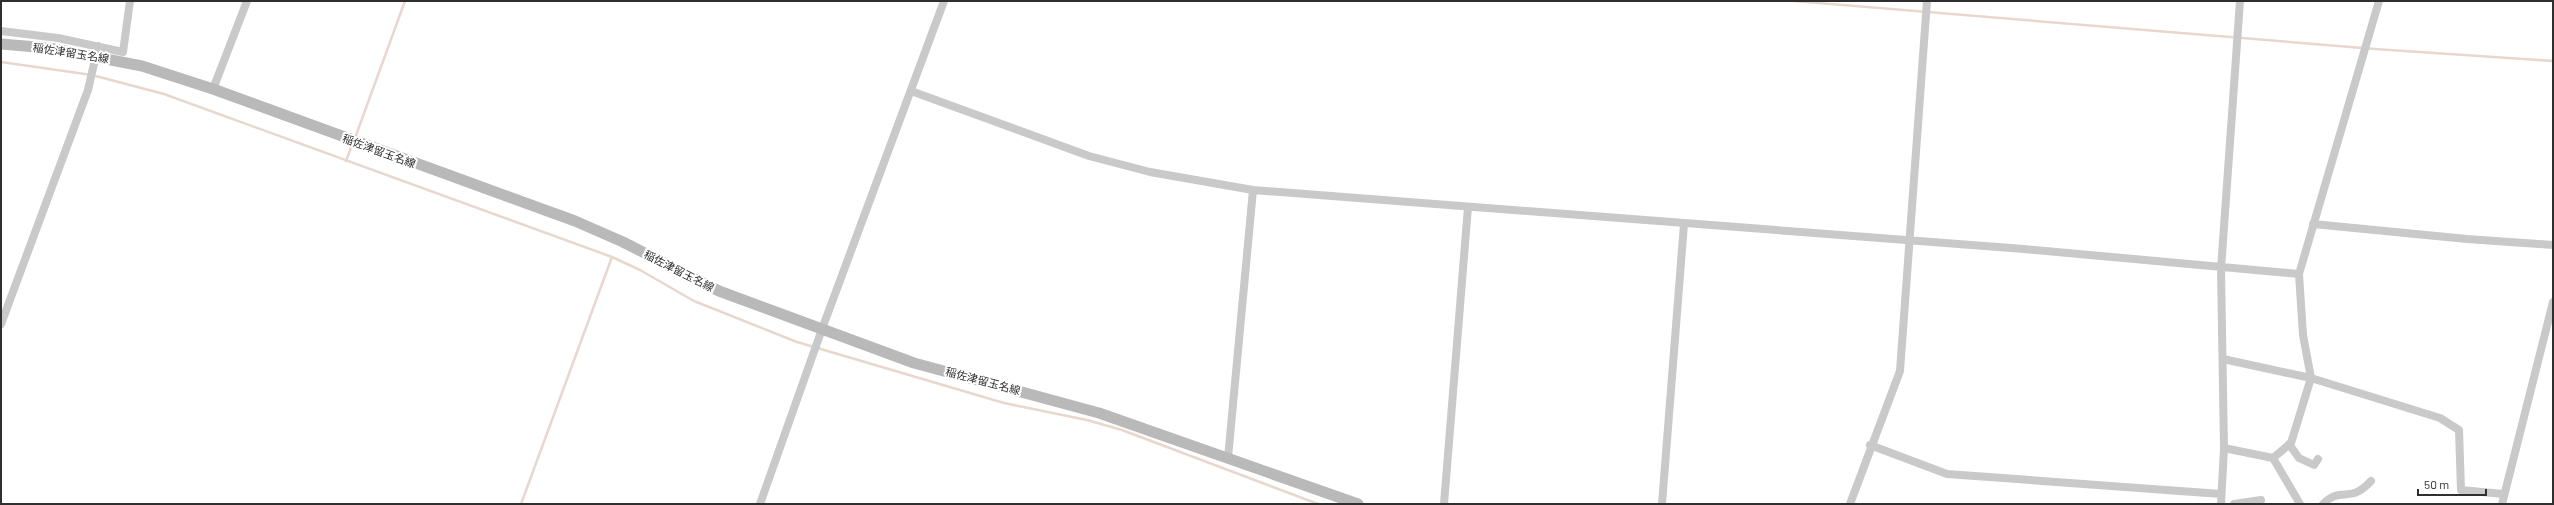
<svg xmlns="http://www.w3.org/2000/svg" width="2554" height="505" viewBox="0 0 2554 505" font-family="Barlow,'Noto Sans JP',sans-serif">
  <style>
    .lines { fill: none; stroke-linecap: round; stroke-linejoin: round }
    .stream { stroke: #e8d7cd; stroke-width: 2.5 }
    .street { stroke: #c9c9c9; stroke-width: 8 }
    .secondary { stroke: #b9b9b9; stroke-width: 11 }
    .labels { text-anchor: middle; stroke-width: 4; stroke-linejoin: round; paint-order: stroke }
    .street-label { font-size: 11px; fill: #2f2f2f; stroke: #fff }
  </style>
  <rect width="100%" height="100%" fill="#fff"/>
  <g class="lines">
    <path class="stream" d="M1794,1L2375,49L2553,61
      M1,62L92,75L164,94L612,257L640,270L694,301L797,342L1004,403L1087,420L1122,430L1318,504
      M355,138L405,1
      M346,161L353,142
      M521,504L612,257"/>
    <path class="street" d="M1,31L58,38L123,52L130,1
      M213,89L247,1
      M911,91L1089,156L1150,172L1253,190L2024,249L2299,274
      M2313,224L2467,239L2553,245
      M1,324L88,90L98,46
      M2223,359L2311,378L2440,418L2459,430L2461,490L2503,494
      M2289,444L2299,458L2314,465L2318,459
      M1870,445L1947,474L2221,494
      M2224,448L2273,458L2300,504
      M1228,458L1253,190
      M2273,458L2291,443L2311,378L2303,335L2299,274L2379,1
      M760,504L822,329L944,1
      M1444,504L1468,207
      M1662,504L1684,224
      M1850,504L1900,371L1927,1
      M2221,504L2224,448L2221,269L2240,1
      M2234,504L2261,500
      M2323,504C2342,485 2349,505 2371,481
      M2502,504L2553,302"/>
    <path class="secondary" d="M1,44L49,48L142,66L213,89L575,221L623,242L719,291L914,363L1099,413L1358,504"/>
  </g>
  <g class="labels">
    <g class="street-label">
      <text transform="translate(71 53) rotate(9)" y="4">稲佐津留玉名線</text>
      <text transform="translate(379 151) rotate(20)" y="4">稲佐津留玉名線</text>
      <text transform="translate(679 271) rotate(27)" y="4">稲佐津留玉名線</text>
      <text transform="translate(983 381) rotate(15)" y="4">稲佐津留玉名線</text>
    </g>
  </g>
  <rect width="2554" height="505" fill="none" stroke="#2f2f2f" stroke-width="4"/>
  <path d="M2418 489v6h68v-6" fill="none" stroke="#2f2f2f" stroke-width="2"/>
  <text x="2424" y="489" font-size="12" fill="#2f2f2f" stroke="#ffffff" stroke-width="3" paint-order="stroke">50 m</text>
</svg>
